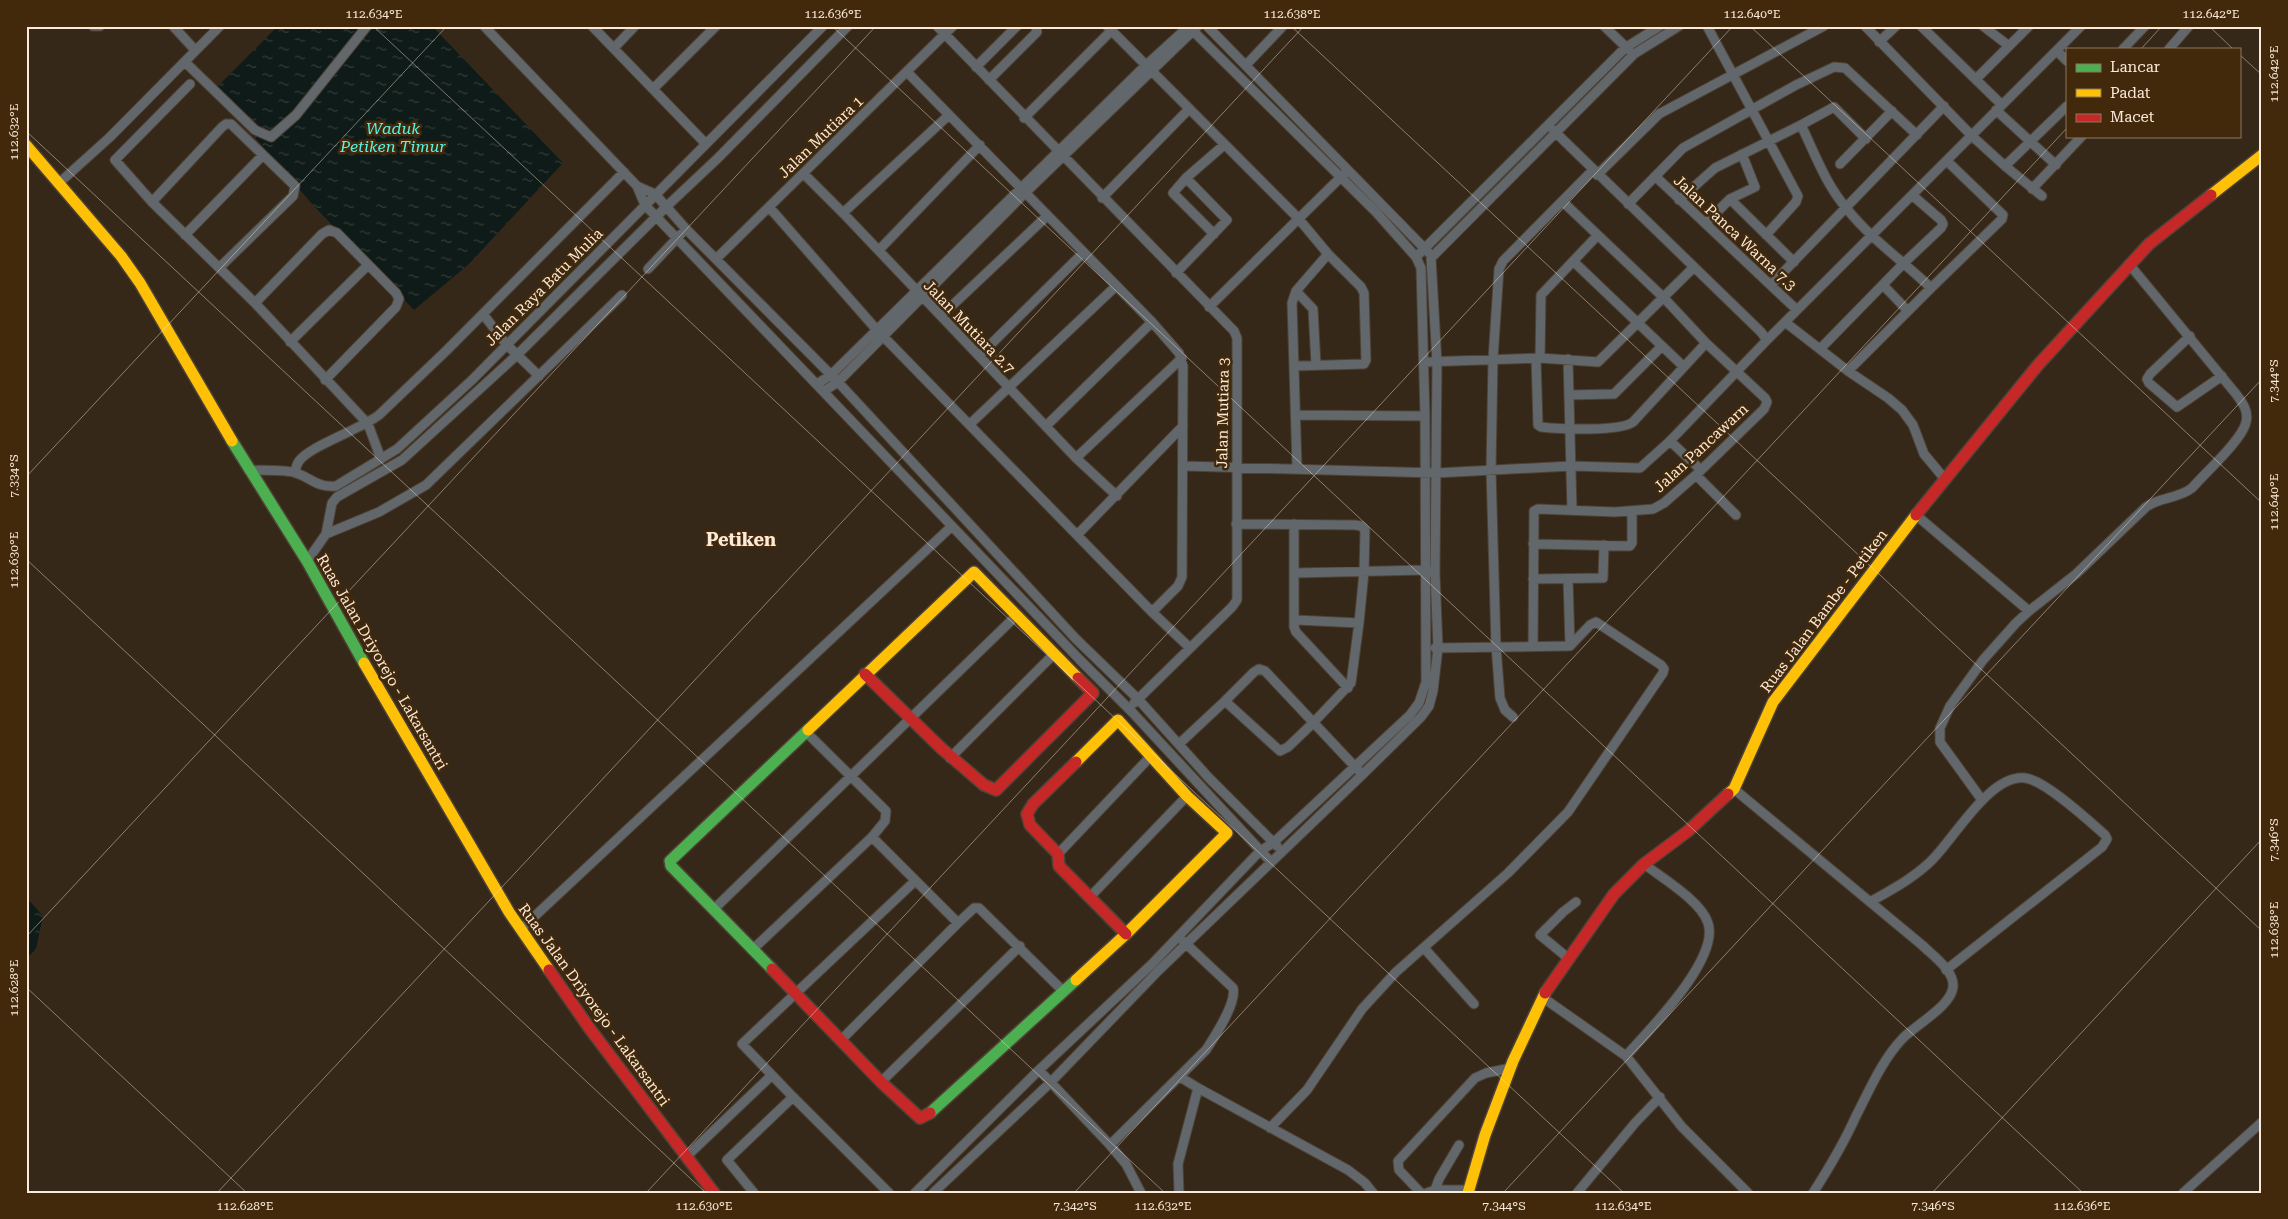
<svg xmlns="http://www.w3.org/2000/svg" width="2288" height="1219" viewBox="0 0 2288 1219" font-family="'Roboto Serif',serif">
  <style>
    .water { fill: url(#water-ripples) }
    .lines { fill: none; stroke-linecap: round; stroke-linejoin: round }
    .street-casing { stroke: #4e4236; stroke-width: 11 }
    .fast-casing { stroke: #4e4236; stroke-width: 14 }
    .slow-casing { stroke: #4e4236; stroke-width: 14 }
    .jam-casing { stroke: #4e4236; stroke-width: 14 }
    .street { stroke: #62676b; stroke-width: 9 }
    .fast { stroke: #4caf50; stroke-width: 11 }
    .slow { stroke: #ffc107; stroke-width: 11 }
    .jam { stroke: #c62828; stroke-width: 11 }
    .ticks { fill: none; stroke: #fbeada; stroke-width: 1; stroke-opacity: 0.45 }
    .labels { text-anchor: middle; stroke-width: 5; stroke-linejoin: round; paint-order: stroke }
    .street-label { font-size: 15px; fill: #fbeada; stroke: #42290b }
    .water-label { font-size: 16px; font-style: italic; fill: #55f5e8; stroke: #42290b }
    .quarter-label { font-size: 18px; font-weight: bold; fill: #fbeada; stroke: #42290b }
    .neatline { fill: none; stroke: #fbeada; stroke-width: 2 }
    .ticks-label { font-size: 12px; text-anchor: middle; fill: #fbeada }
  </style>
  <defs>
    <pattern id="water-ripples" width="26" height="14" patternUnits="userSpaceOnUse" patternTransform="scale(1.25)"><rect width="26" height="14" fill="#0f1b18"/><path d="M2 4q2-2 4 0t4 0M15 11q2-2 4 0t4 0" fill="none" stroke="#333c39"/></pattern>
  </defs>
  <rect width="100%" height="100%" fill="#352818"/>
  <path class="water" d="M278,26H432L563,163L469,264L414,310L312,204L214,90Z
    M26,897L43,916L36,949L26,959Z"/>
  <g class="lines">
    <g class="street-casing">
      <path id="street" d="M93,26H100
        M173,26L195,50
        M484,26L637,186L655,194L686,229L838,382L1076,639L1138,699L1209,778L1277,846
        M592,26L706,144
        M937,26L1234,331L1237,338V600L1232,607L1134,703
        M1107,26L1298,218L1328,254L1361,287L1364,293L1366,360L1364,364L1294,366
        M1207,26L1428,252
        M1604,26L1629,50
        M1707,26L1798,196L1796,202L1766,235
        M1865,26L1972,136L2005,166L2042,196
        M1921,26L2002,105
        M1983,26L2009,46
        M1879,42L1896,26
        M614,48L635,26
        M2123,49L2145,26
        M2169,49L2189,26
        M2057,51L2067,61
        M185,62L255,130L271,137L296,115L367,26
        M1246,65L1283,26
        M976,67L1017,26
        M907,72L1152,322L1179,353L1183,366L1182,577L1178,586L1152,612
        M1976,79L2029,26
        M989,80L1037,32L1036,26
        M190,84L115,160L152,202L255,303L368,424L381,459
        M654,88L716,26
        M1996,110L2056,165
        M1024,118L1111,31
        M1801,125L1834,107L1866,139
        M1553,130L1761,332L1767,340
        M1840,164L1892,111
        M2005,166L2067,106
        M804,174L843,213L1076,458L1117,496
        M1597,175L1659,114L1824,26
        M1655,176L1797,310
        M59,183L110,137L220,26
        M637,186L645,205L1080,660L1132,712L1271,862
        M2032,189L2082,136
        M1102,198L1189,109
        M1730,199L1794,262
        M1679,200L1715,168L1801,125C1815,154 1826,185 1847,209C1871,239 1903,261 1931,288L1848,371
        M152,202L222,127L226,124H231L295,186L293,196L220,267
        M1628,204L1683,148L1796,85L1834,67L1845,68L1917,135
        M769,207L876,329L1152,612L1190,648
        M843,213L949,115
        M1706,223L1730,199L1755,187L1742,154
        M1214,234L1173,193L1186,178L1224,145
        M185,235L263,155
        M879,250L980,145
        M1416,257L1625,48L1660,26
        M716,259L953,26
        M1573,261L1684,367
        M648,269L681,234
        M1176,273L1227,220L1186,178
        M1771,285L1944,106
        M1883,285L1907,310
        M1931,288L2002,219L2003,215L1947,161
        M1296,291L1313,309L1316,365
        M255,303L322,234L329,230L337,233L396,293L399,299L396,307L325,380
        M1209,307L1344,174
        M483,314L506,344L539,376
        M941,316L1047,216
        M1785,322L1848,371L1888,398L1902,410L1913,425L1924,454L1944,478
        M2190,336L2150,374L2147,379L2149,383L2177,407L2222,376
        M290,342L368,265
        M1821,348L1905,262L1941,228L1943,224L1941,220L1912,195
        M979,356L1083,253
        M1536,358L1538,425L1541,427C1559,429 1620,432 1633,422L1706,343
        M1540,358L1541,295L1597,236
        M1568,359L1572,510
        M1424,362L1540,358L1598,362L1694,267
        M817,384L831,375L1145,66L1189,26
        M824,391L838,382L1025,193L1198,26
        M1569,395L1614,394L1662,346
        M1296,415L1425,416
        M970,424L1115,287
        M1046,426L1152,322
        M1670,441L1701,470
        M1076,458L1182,358
        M1183,466L1437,473L1571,466L1640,468L1670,441L1767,340L2081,26
        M1297,467L1292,303L1296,291L1328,254
        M249,470C262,471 284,469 296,473C311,478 318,488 336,486L397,449L472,380L823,26
        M295,473C296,469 296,465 299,461C310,446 359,430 379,415L447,350L624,172
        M1696,475L1736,515
        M1916,515L2029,611
        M1236,524L1355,525L1361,526L1365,530L1364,572L1359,623L1351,683L1312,724L1288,747L1280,751L1225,701L1254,672L1259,669L1265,671L1359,771
        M1294,524V627L1296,632L1348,688
        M326,534L379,512L426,485L622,295
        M1078,534L1183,426
        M1533,544L1630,546L1632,543V511
        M307,561L326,534L332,503L337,497L402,460L517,355L666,207L718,158L848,26
        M1295,573L1425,570L1430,572
        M1533,579L1603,578L1604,545
        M1296,620L1359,623
        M1533,646L1534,511L1538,509L1615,512L1653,509L1664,503L1696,475L1764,409L1767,402L1765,398L1706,343L1664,298L1562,201
        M1435,648L1570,646L1568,579
        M1513,717L1505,710L1500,698L1496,646L1491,470L1493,359L1499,269L1503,261L1593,170
        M805,731L886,811L885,821L872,837L958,923L974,908H979L1063,991
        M1179,744L1225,701
        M950,758L1054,654
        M1734,789L1922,945C1932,955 1955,971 1953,987C1951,1006 1917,1024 1903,1038C1882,1060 1870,1089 1856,1116C1844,1143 1829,1168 1813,1193
        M1982,800L1940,742V728L1950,706L1983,660L2016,623L2029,611L2076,574L2146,507C2159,497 2178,499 2192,488C2204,474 2243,439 2246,422C2249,411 2242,402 2236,394L2129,264
        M1058,854L1151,756
        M1089,898L1187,796
        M1870,902C1891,890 1912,879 1930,862C1953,841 1989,774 2025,778C2045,780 2089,821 2105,835L2107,839L2102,847L1946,970
        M713,910L1017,615
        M521,929L952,526
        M1424,948L1474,1004
        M752,950L872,837
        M1568,958L1540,935L1563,912L1576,902
        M1542,997L1626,1056L1682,1127L1748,1193
        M841,1040L958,923
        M1626,1056C1649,1030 1720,959 1708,923C1701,901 1662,878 1644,864
        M1039,1070L1110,1145L1206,1050C1215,1036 1237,1003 1233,988L1182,940
        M1180,1077L1198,1088
        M881,1082L1020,946
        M793,1097L889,1193
        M1270,1128L1307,1090L1362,1009L1396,972L1508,873L1568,812L1663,673L1664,669L1661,665L1596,622L1590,625L1570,646
        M1110,1145L1126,1164L1141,1193
        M686,1157L772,1075
        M1435,1190L1439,1179L1459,1145
        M754,1193L727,1160L793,1097L742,1044L915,881
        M915,1193L1039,1070L1152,964L1260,851L1273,843L1410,715L1419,703L1426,682L1425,416L1421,268L1416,257L1376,212L1188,26
        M933,1193L1050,1083L1159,970L1362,775L1421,717L1429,706L1433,691L1438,648L1435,573L1437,363L1431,258L1634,54L1679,26
        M1179,1193L1178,1164L1198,1088L1348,1170L1365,1183L1373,1193
        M1421,1193L1399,1170L1398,1161L1475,1078L1486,1073L1511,1068
        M1427,1193L1435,1190H1468
        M1577,1193L1635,1123L1660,1097
        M2183,1193L2262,1122"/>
    </g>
    <g class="fast-casing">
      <path id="fast" d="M232,441L307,561L364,663
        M772,969L671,866L670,861L808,730
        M930,1113L1076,980"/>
    </g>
    <g class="slow-casing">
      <path id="slow" d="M26,145L121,256L140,283L232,441
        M2211,195L2262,155
        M364,663L509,912L549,970
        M808,730L974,572L1078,678
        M1076,762L1118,720L1187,796L1227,833L1126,934L1076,980
        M1728,794L1734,789L1773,702L1916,515
        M1468,1193L1485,1135L1513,1061L1545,993"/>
    </g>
    <g class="jam-casing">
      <path id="jam" d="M1916,515L2038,365L2149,244L2211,195
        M865,674L941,748L984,785L996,790L1093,693L1078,678
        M1076,762L1033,804L1027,814L1030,825L1058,854L1059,866L1126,934
        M772,969L881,1082L920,1118L930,1113
        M549,970L590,1029L714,1193
        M1545,993L1614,894L1644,864L1688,831L1728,794"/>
    </g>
    <use href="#street" class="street"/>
    <use href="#fast" class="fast"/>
    <use href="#slow" class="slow"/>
    <use href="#jam" class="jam"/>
  </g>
  <path class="ticks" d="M373,26L1624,1193M832,26L2083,1193M1291,26L2262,931M1750,26L2262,503M2209,26L2233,49M2141,49L2162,26M2239,54L2262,75M26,131L1165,1193M26,477L447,26M26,559L706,1193M26,937L876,26M26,987L247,1193M217,1193L1304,26M646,1193L1733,26M1074,1193L2067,128M1503,1193L2262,379M1932,1193L2262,839"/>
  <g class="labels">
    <g class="street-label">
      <text transform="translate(821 137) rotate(-44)" y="5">Jalan Mutiara 1</text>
      <text transform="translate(1735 233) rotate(43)" y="5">Jalan Panca Warna 7.3</text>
      <text transform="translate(544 287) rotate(-45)" y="5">Jalan Raya Batu Mulia</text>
      <text transform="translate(969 327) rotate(46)" y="5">Jalan Mutiara 2.7</text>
      <text transform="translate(1223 413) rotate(-89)" y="5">Jalan Mutiara 3</text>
      <text transform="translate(1701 448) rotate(-43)" y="5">Jalan Pancawarn</text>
      <text transform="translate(1824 611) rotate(-53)" y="5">Ruas Jalan Bambe - Petiken</text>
      <text transform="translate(382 662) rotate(60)" y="5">Ruas Jalan Driyorejo - Lakarsantri</text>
      <text transform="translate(594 1005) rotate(54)" y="5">Ruas Jalan Driyorejo - Lakarsantri</text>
    </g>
    <g class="water-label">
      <text x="393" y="134">Waduk<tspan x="393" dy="18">Petiken Timur</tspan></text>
    </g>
    <g class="quarter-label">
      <text x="741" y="546">Petiken</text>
    </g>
  </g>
  <rect width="2288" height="1219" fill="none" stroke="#42290b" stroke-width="55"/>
  <rect x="2066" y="48" width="175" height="90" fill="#42290b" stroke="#8c765e"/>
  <rect x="2076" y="64" width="25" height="8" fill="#4caf50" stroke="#8c765e"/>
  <text x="2110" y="72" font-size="15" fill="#fbeada">Lancar</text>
  <rect x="2076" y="89" width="25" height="8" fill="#ffc107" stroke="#8c765e"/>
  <text x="2110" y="98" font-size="15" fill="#fbeada">Padat</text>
  <rect x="2076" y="114" width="25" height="8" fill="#c62828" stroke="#8c765e"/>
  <text x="2110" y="122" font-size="15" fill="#fbeada">Macet</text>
  <rect x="28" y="28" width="2232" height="1164" class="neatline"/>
  <g class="ticks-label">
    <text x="374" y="18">112.634°E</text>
    <text x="833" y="18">112.636°E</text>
    <text x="1292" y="18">112.638°E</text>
    <text x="1752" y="18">112.640°E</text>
    <text x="2211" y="18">112.642°E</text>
    <text transform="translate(2274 74) rotate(-90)" y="4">112.642°E</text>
    <text transform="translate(14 132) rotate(-90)" y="4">112.632°E</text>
    <text transform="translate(2274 381) rotate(-90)" y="4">7.344°S</text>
    <text transform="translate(14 476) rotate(-90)" y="4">7.334°S</text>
    <text transform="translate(2274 502) rotate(-90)" y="4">112.640°E</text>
    <text transform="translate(14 560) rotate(-90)" y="4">112.630°E</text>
    <text transform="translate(2274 840) rotate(-90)" y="4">7.346°S</text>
    <text transform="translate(2274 930) rotate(-90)" y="4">112.638°E</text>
    <text transform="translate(14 988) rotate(-90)" y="4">112.628°E</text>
    <text x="245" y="1210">112.628°E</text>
    <text x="704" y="1210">112.630°E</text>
    <text x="1075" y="1210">7.342°S</text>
    <text x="1163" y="1210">112.632°E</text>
    <text x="1504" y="1210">7.344°S</text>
    <text x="1623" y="1210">112.634°E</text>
    <text x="1933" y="1210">7.346°S</text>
    <text x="2082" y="1210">112.636°E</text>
  </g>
</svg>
